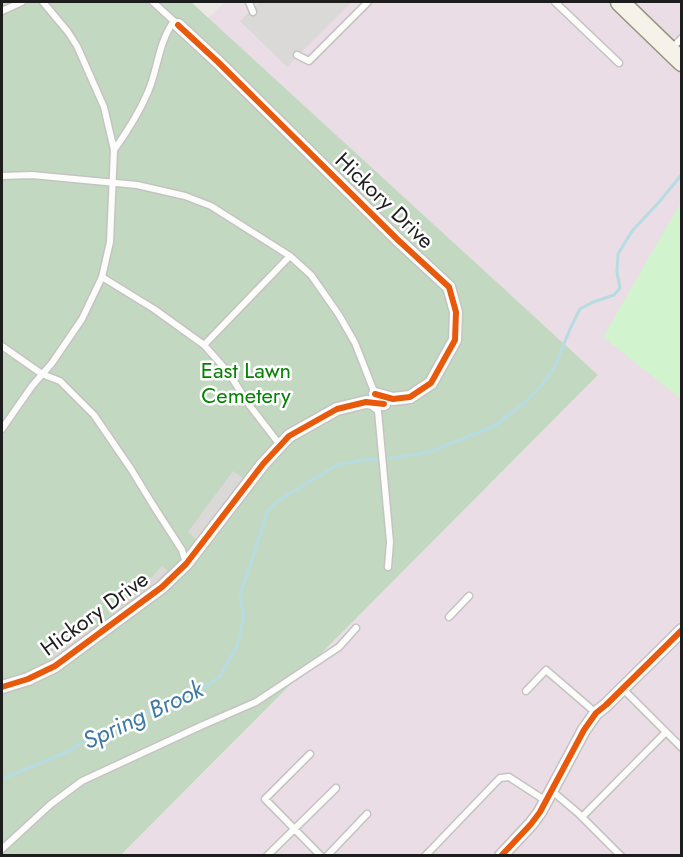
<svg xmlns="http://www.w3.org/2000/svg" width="683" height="857" viewBox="0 0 683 857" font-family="Jost,sans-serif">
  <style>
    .industrial { fill: #eadde6 }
    .cemetery { fill: #c3d8c1 }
    .park { fill: #d1f4ce }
    .parking { fill: #dad9d7 }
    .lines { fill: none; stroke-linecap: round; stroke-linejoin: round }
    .stream { stroke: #b6dce2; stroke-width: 3 }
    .lane-casing { stroke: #c4c3c1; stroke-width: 9 }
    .street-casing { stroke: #c4c3c1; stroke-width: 15 }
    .secondary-casing { stroke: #96957c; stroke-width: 21 }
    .lane { stroke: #fcfcfb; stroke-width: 6 }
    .street { stroke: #fcfcfb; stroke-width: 12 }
    .secondary { stroke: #f4f2e9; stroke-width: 18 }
    .cycleway-casing { stroke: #fff; stroke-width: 10 }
    .cycleway { stroke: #e8590c; stroke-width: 6 }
    .labels { text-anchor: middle; stroke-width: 5; stroke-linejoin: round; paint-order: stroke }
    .street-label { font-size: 22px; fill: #1d1d1d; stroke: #fff }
    .park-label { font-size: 22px; fill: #048303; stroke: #fff }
    .water-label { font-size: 24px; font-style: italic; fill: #3e79a4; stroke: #fff }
  </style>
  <rect width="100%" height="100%" fill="#ece9e5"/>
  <path class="industrial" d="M225,2H681V855L121,856L598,375L208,18Z"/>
  <path class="cemetery" d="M2,2H191L598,375L121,855L2,856Z"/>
  <path class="park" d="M681,202V399L603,337Z"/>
  <path class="parking" d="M259,2H352L287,67L240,21Z
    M233,471L249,482L201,544L188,532Z
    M162,566L174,575L55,666L47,654L93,628L110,616L140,589Z"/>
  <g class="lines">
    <path class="stream" d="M2,779L69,751L105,728L174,704L199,692L221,675L238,644L244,617L240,595L257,544L267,512L279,500L337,465L363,460L395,458L430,452L496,425L524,403L543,384L555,366L570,329L580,309L593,302L614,295L620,288L617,272L618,254L632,231L660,201L682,174"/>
    <g class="lane-casing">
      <path id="lane" d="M153,2L177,24
        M249,2L253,12
        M555,2L619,63
        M2,11L22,2
        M672,48L682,38
        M297,55L309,61L368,2
        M114,150C127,132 139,113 148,92C158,69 158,43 174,21
        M2,176L32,175L137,185L185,196L211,206L290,256L311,275L339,315L355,343L375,394
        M102,277L154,309L204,345L228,372L250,406L280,445
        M204,345L290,256
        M2,346L42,374L60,381L94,415L131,469L153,505L182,550L186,563
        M369,404L378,411L390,542L388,567
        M2,429L32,386L52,363L82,319L102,277L110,242L114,150L104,107L77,46L68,32L43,2
        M449,617L469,596
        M623,689L682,748
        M526,691L546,670L596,713
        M310,754L265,799L321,856
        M552,791L578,813L621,856
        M582,817L666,732
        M2,849L51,804L82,781L203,725L256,702L339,647L356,628
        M267,856L336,788
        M327,856L367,814
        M425,856L500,778L509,777L546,801"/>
    </g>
    <g class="street-casing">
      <path id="street" d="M178,25L218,62L398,240L449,287L456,312L455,340L431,383L410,397L393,399L375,394
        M2,687L28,679L55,666L162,587L186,564L263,464L289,436L337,409L366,402L384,404
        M501,856L531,824L540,812L584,730L596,713L606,705L682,630"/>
    </g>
    <g class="secondary-casing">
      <path id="secondary" d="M620,2L682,62"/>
    </g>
    <use href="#lane" class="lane"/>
    <use href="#street" class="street"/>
    <use href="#secondary" class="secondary"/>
    <g class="cycleway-casing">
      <path id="cycleway" d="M178,25L218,62L398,240L449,287L456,312L455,340L431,383L410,397L393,399L375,394
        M2,687L28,679L55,666L162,587L186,564L263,464L289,436L337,409L366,402L384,404
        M501,856L531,824L540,812L584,730L596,713L606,705L682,630"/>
    </g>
    <use href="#cycleway" class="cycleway"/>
  </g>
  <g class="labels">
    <g class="street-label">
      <text transform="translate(385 200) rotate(44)" y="8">Hickory Drive</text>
      <text transform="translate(94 613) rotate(-36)" y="8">Hickory Drive</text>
    </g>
    <g class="park-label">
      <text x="246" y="378">East Lawn<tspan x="246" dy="25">Cemetery</tspan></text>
    </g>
    <g class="water-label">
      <text transform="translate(143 715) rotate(-25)" y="8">Spring Brook</text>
    </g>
  </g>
  <rect width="683" height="857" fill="none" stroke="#1d1d1d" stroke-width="6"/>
</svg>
